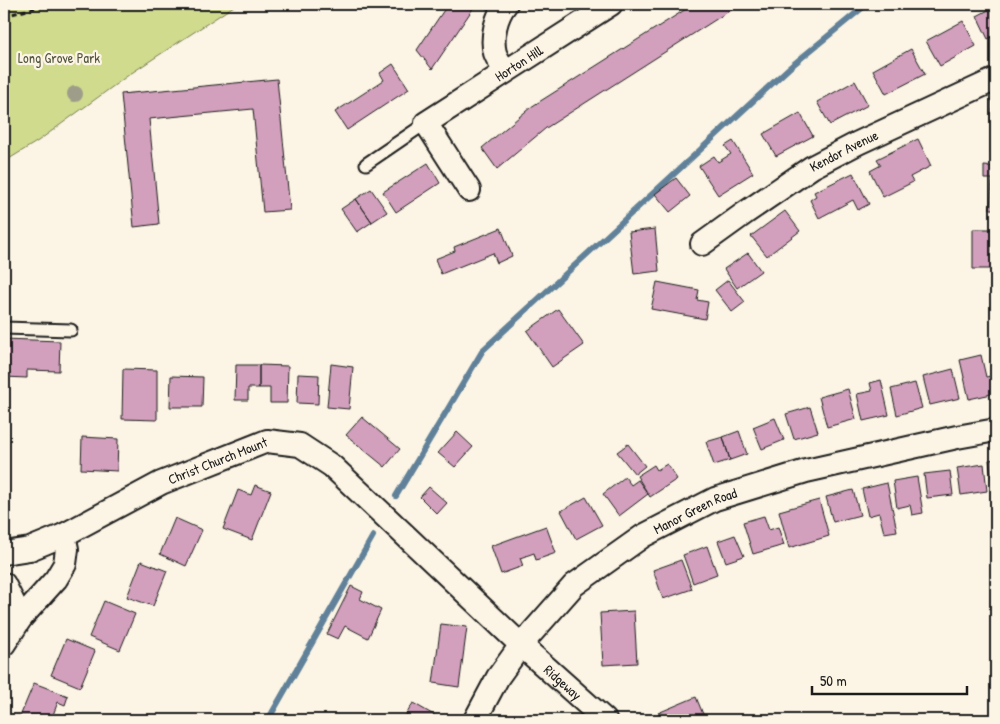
<svg xmlns="http://www.w3.org/2000/svg" width="1000" height="724" viewBox="0 0 1000 724" font-family="'Patrick Hand',sans-serif">
  <style>
    .green { fill: #d0db8e; stroke: #767c55 }
    .lines { fill: none; stroke-linecap: round; stroke-linejoin: round }
    .stream { stroke: #608199; stroke-width: 6 }
    .building { fill: #d2a0bd; stroke: #1c1c1c }
    .service-casing { stroke: #1c1c1c; stroke-width: 15 }
    .minor-casing { stroke: #1c1c1c; stroke-width: 26 }
    .path { stroke: #1c1c1c; stroke-width: 3; stroke-dasharray: 5 4; stroke-linecap: butt }
    .service { stroke: #fcf5e5; stroke-width: 11 }
    .minor { stroke: #fcf5e5; stroke-width: 22 }
    .tree { fill: #9e9d89 }
    .labels { text-anchor: middle; stroke-width: 4.5; stroke-linejoin: round; paint-order: stroke }
    .park-label { font-size: 14px; fill: #52553e; stroke: #fcf5e5 }
    .street-label { font-size: 14px; fill: #1c1c1c; stroke: #fcf5e5 }
  </style>
  <rect width="100%" height="100%" fill="#fcf5e5"/>
  <filter id="ink" filterUnits="userSpaceOnUse"><feTurbulence type="fractalNoise" baseFrequency=".02" numOctaves="2"/><feDisplacementMap in="SourceGraphic" scale="10" xChannelSelector="R" yChannelSelector="G"/><feConvolveMatrix kernelMatrix="1 2 1 2 8 2 1 2 1" color-interpolation-filters="sRGB"/></filter>
  <g filter="url(#ink)">
    <path class="green" d="M4,4H237L130,74L38,141L4,162Z"/>
    <g class="lines">
      <path class="stream" d="M396,496L483,350L789,68L867,4
        M268,720L373,536"/>
    </g>
    <path class="building" d="M448,4H476L432,69L417,50Z
      M694,4H740L546,128L497,169L482,148L531,107Z
      M996,6V35L988,39L977,16Z
      M963,21L976,46L940,66L926,41Z
      M911,49L925,74L886,94L873,70Z
      M393,64L409,89L347,130L335,112L384,80L380,73Z
      M277,79L290,210L263,212L253,109L149,119L159,224L134,227L121,94Z
      M855,81L868,105L830,125L817,102Z
      M991,99H996V153H991Z
      M800,113L813,136L776,156L763,134Z
      M918,139L931,166L910,177L913,182L883,197L870,171L881,165L877,159Z
      M733,141L753,173L718,195L699,166L714,156L718,162L731,154L725,146Z
      M428,163L440,183L396,212L383,192Z
      M984,166L996,167V209H990L992,179H984Z
      M853,173L869,204L858,210L853,200L819,218L810,200L816,196L814,192Z
      M676,178L690,196L670,212L655,194Z
      M371,189L387,212L372,222L356,199Z
      M356,199L372,222L357,232L341,209Z
      M785,211L800,231L767,256L751,236Z
      M501,228L512,256L497,263L493,253L441,274L435,259L455,251L454,247Z
      M655,229L659,271L634,274L629,232Z
      M973,229H996V269H973Z
      M748,253L761,271L737,288L724,269Z
      M728,280L745,302L732,312L715,290Z
      M657,282L699,290L697,300L708,302L705,319L651,309Z
      M558,309L584,345L552,367L527,331Z
      M4,339L60,341L59,371L27,370V378L4,377Z
      M981,355L986,377L995,375L996,393L969,399L960,360Z
      M331,364L353,367L349,409L327,407Z
      M236,365H259V388H248V400H235Z
      M259,365L288,366L287,403H270V388H259Z
      M123,369L157,370V420L122,419Z
      M953,369L960,398L930,405L923,377Z
      M298,374L319,375L318,404L297,403Z
      M171,376L203,377L202,407H170Z
      M881,380L889,415L863,421L857,394L872,391L870,383Z
      M915,383L922,408L897,415L891,389Z
      M848,389L856,419L827,427L819,397Z
      M810,407L818,432L794,439L786,414Z
      M362,417L400,449L385,467L346,435Z
      M775,418L784,440L762,449L753,427Z
      M739,431L747,454L730,460L723,437Z
      M457,432L473,447L455,467L438,453Z
      M82,437L118,439L117,471L81,469Z
      M723,437L730,460L714,465L706,442Z
      M628,444L645,466L635,474L617,452Z
      M996,459V490L993,491L989,460Z
      M667,464L677,479L650,497L637,476L654,465L657,470Z
      M984,464L987,491L961,495L957,468Z
      M950,471L953,495L927,498L924,474Z
      M625,477L631,485L638,480L648,494L619,516L603,494Z
      M917,477L923,513L912,515L910,505L897,508L893,481Z
      M887,483L897,531L884,533L879,513L868,516L862,489Z
      M255,485L271,491L252,540L223,529L238,490L251,495Z
      M429,487L447,503L437,514L420,497Z
      M853,490L860,515L833,522L826,497Z
      M586,497L602,525L576,539L561,511Z
      M819,500L829,536L789,548L779,511Z
      M764,516L769,530L778,527L784,545L753,554L743,522Z
      M175,518L202,530L186,566L160,554Z
      M546,526L556,553L536,560L534,553L520,558L523,566L501,574L491,546Z
      M735,535L744,556L726,562L718,541Z
      M707,546L717,574L693,583L683,555Z
      M681,560L692,589L663,599L653,570Z
      M141,561L167,571L153,606L127,597Z
      M351,586L363,592L360,599L381,610L368,638L345,626L338,639L327,634Z
      M104,601L135,614L120,650L89,637Z
      M634,611L637,663L603,665L600,613Z
      M441,624L467,627L459,687L433,683Z
      M66,639L95,651L80,687L51,675Z
      M34,683L68,696L65,705L58,702L51,720H24L19,719Z
      M696,697L705,719L662,720L658,713Z
      M413,703L439,718L437,720H403Z"/>
    <g class="lines">
      <g class="service-casing">
        <path id="service" d="M366,164L426,123
          M4,328L71,330"/>
      </g>
      <g class="minor-casing">
        <g id="minor">
          <path d="M505,71C502,66 497,59 495,53C491,38 496,16 506,4"/>
          <path id="s1" d="M469,190L426,123L611,4"/>
          <path id="s2" d="M702,244L745,213L812,167L858,143L996,79"/>
          <path id="s3" d="M4,553L30,549L64,535L161,483L267,441L300,445L332,466L521,645L605,720"/>
          <path d="M4,584L21,618"/>
          <path d="M4,644L21,618L56,579L65,564L67,549L64,535"/>
          <path id="s4" d="M475,720L498,677L521,645L574,585L643,536L715,499L806,471L957,437L996,430"/>
        </g>
      </g>
      <path class="path" d="M4,16L51,4"/>
      <use href="#service" class="service"/>
      <use href="#minor" class="minor"/>
    </g>
    <circle class="tree" cx="75" cy="94" r="8"/>
  </g>
  <g class="labels">
    <g class="park-label">
      <text x="59" y="63">Long Grove Park</text>
    </g>
    <g class="street-label">
      <text dy="5" stroke="none"><textPath href="#s1" startOffset="190">Horton Hill</textPath></text>
      <text dy="5" stroke="none"><textPath href="#s2" startOffset="170">Kendor Avenue</textPath></text>
      <text dy="5" stroke="none"><textPath href="#s3" startOffset="234">Christ Church Mount</textPath></text>
      <text dy="5" stroke="none"><textPath href="#s4" startOffset="311">Manor Green Road</textPath></text>
      <text dy="5" stroke="none"><textPath href="#s3" startOffset="675">Ridgeway</textPath></text>
    </g>
  </g>
  <rect width="1000" height="724" fill="none" stroke="#fcf5e5" stroke-width="20"/>
  <rect x="10" y="10" width="980" height="704" fill="none" stroke="#1c1c1c" stroke-width="2" filter="url(#ink)"/>
  <path d="M812 686v8h155v-8" fill="none" stroke="#1c1c1c" stroke-width="2.5"/>
  <text x="820" y="686" font-size="15" fill="#1c1c1c" stroke="#fcf5e5" stroke-width="4" paint-order="stroke">50 m</text>
</svg>
